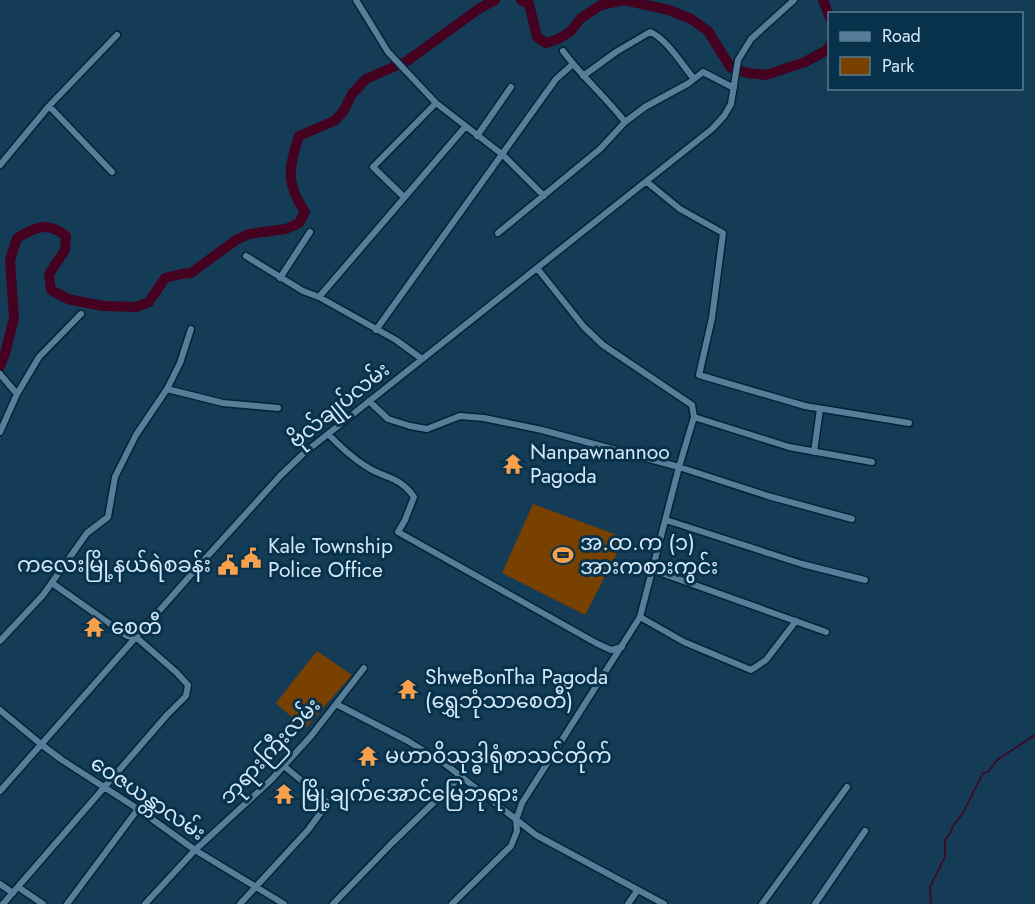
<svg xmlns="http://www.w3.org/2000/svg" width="1035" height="904" viewBox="0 0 1035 904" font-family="Jost,'Noto Sans Myanmar',sans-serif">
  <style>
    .green { fill: #784100 }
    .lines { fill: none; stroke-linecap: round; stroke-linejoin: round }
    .stream { stroke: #440220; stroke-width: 1.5 }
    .river { stroke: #440220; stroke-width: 10 }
    .street-casing { stroke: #042235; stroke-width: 9 }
    .street { stroke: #567e9b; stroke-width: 6 }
    .labels { text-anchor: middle; stroke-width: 6; stroke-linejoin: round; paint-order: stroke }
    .street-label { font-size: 21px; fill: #d3e8f8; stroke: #08324b }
    .poi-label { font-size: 21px; fill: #d3e8f8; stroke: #08324b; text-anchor: start }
  </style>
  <rect width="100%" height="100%" fill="#153c56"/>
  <path class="green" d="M533,504L625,538L585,615L502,573Z
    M317,651L352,675L305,729L276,703Z"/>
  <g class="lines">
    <path class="stream" d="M931,904L930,887L945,857V840L951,832L953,826L963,813L983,773L988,772L997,760L1035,735"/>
    <path class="river" d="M521,0L529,4L537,37L546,43L558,39L570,32L581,18L601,5L624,0
      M624,0L669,10L691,19L708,31L731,68L748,73L766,75L805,62L827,50L830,45
      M823,0L830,18
      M0,366L5,354L14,318L10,260L17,238C36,227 47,221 66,236L65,250L49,274L51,290L68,299L87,303L104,306L136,307L149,302L165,278L181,274L191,273L236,240L249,234L286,229L299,223L305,212C286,184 288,168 299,136L334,121L343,112L352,94L366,79L407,61L480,8L495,0"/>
    <g class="street-casing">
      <path id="street" d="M356,0L388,52L436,103L503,155L544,196
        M563,51C582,77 606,97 625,122
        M583,76L616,52L650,32C666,38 683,66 694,79
        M49,106L112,172
        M477,136L511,87
        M0,165L49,106L117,35
        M647,182L680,209L723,233L712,318L699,375L805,406L909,423
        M404,197L373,167L436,103
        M498,233L600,149L625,122L645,107L689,83L703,72L734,88
        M246,256L303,291L319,297L396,340L422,359
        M280,278L310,232
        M319,297L465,127
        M376,330L556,79L573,64
        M0,374L17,394
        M167,389L223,403L278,408
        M369,401L388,419L410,426L427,429L460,416L484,418L542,430L679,467L768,496L852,519
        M694,417L789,447L872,462
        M0,432L17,394L39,357L81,314
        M328,434C340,446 352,458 367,467C386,479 399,476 414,497L405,520L398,532L596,643L611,650L622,647
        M814,452L820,409
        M666,520L802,564L865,580
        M653,570L826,632
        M640,617L684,642L751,670L766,660L796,621
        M0,641L43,595L87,533L108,517L115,477L136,435L167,389L180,363L191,329
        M336,704L408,741L445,764L536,835L664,904
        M0,710L42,745L62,760L138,809L195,850L284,904
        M0,791L204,560L281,475L304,453L712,129L724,116L731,104L738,60L751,39L794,0
        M0,884L13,893
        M18,887L43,904
        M3,904L167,715L186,696L188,685L176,672L137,638L127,636L52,583
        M67,904L138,809
        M145,904L195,850L271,780L311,736L364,668
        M240,904L308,830L327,804L326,801L284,766
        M333,904L392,843L460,777
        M452,904L511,846L517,831L516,820L522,803L640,617L679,467L694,417L692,405L603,345L584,327L537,268
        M628,904L637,891
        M762,904L847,787
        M815,904L865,831"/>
    </g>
    <use href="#street" class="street"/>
  </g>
  <defs>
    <g id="temple-bare" transform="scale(1.62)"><path d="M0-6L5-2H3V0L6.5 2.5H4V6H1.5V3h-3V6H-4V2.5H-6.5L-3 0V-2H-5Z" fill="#f9a04d" stroke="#08324b" stroke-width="2.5" paint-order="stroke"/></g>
    <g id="stadium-bare" transform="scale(1.62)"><path d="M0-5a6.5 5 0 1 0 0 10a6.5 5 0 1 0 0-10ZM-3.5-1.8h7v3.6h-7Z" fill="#f9a04d" stroke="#08324b" stroke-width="2.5" paint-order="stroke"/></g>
    <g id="civic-bare" transform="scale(1.62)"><path d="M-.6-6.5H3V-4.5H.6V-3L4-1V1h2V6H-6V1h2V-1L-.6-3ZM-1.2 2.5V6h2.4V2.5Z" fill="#f9a04d" stroke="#08324b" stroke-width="2.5" paint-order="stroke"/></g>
  </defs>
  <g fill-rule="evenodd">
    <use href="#temple-bare" x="513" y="464"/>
    <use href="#stadium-bare" x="563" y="555"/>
    <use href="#civic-bare" x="251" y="558"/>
    <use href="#civic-bare" x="228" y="565"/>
    <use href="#temple-bare" x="94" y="627"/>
    <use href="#temple-bare" x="408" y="689"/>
    <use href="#temple-bare" x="368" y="756"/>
    <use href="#temple-bare" x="284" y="794"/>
  </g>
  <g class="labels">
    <g class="street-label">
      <text transform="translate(339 405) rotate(-39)" y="7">ဗိုလ်ချုပ်လမ်း</text>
      <text transform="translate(270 751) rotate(-47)" y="7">ဘုရားကြီးလမ်း</text>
      <text transform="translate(148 798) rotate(34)" y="7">ဝေဇယန္တာလမ်း</text>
    </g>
    <g class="poi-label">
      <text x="530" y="459">Nanpawnannoo<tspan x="530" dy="24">Pagoda</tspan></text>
      <text x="580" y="550">အ.ထ.က (၁)<tspan x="580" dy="24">အားကစားကွင်း</tspan></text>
      <text x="268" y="553">Kale Township<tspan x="268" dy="24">Police Office</tspan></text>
      <text x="211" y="572" text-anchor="end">ကလေးမြို့နယ်ရဲစခန်း</text>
      <text x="111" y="634">စေတီ</text>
      <text x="425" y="684">ShweBonTha Pagoda<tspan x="425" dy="24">(ရွှေဘုံသာစေတီ)</tspan></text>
      <text x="385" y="763">မဟာဝိသုဒ္ဓါရုံစာသင်တိုက်</text>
      <text x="301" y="801">မြို့ချက်အောင်မြေဘုရား</text>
    </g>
  </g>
  <rect x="828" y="12" width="195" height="78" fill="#08324b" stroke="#597b90" stroke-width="1.5"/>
  <rect x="840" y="32" width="30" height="9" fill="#567e9b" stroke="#597b90" stroke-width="1.5"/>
  <text x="882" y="42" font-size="18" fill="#d3e8f8">Road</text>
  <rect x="840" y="57" width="30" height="18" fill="#784100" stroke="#597b90" stroke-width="1.5"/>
  <text x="882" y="72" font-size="18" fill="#d3e8f8">Park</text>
</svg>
